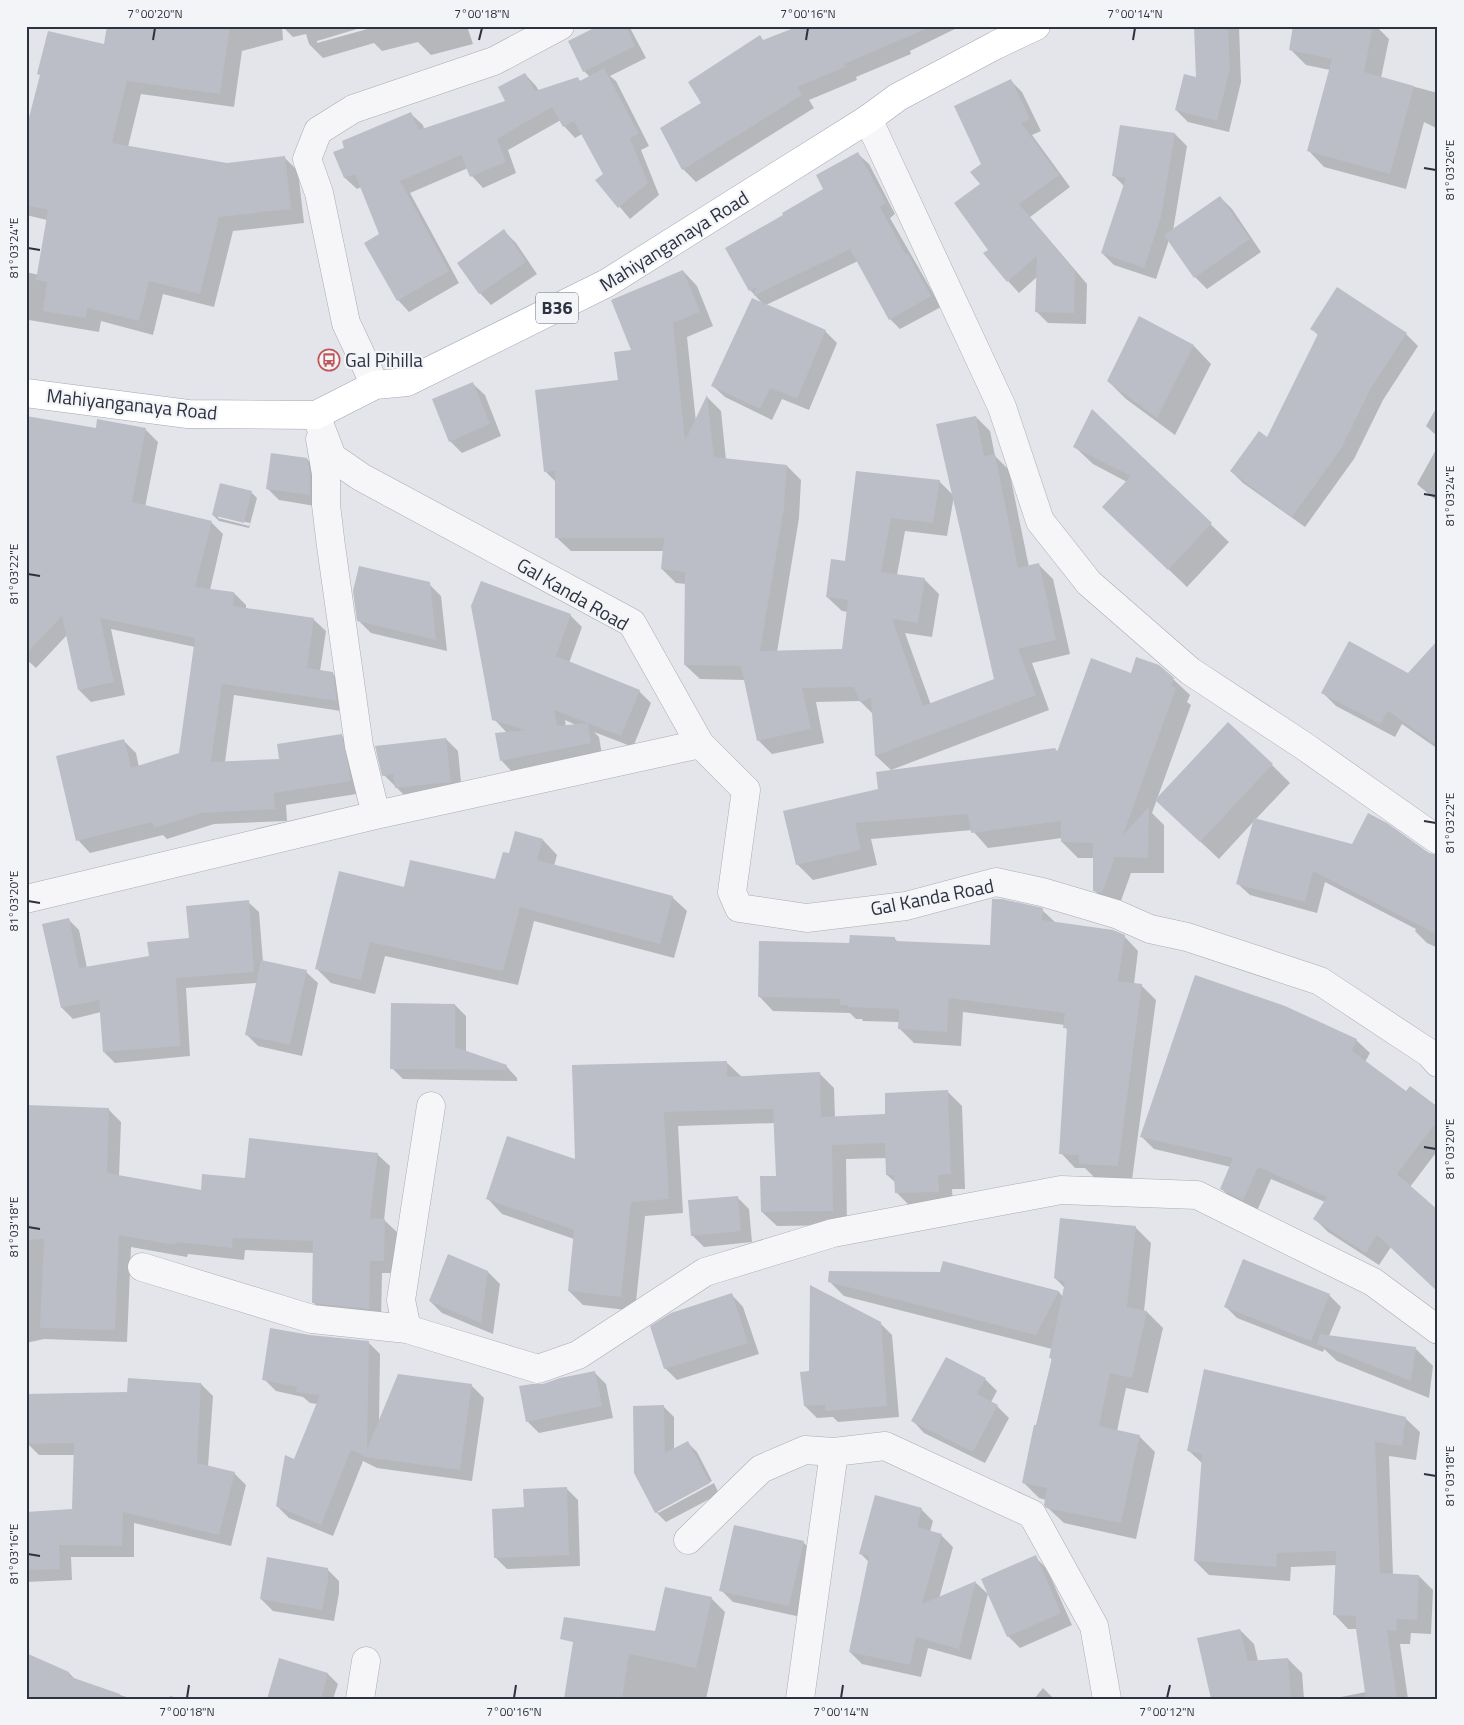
<svg xmlns="http://www.w3.org/2000/svg" width="1464" height="1725" viewBox="0 0 1464 1725" font-family="'Titillium Web',sans-serif">
  <style>
    .shadow { fill: #0003; fill-rule: evenodd }
    .building { fill: #bbbec6 }
    .lines { fill: none; stroke-linecap: round; stroke-linejoin: round }
    .minor-casing { stroke: #a9acb4; stroke-width: 29 }
    .major-casing { stroke: #a4a8b4; stroke-width: 29 }
    .minor { stroke: #f6f6f8; stroke-width: 28 }
    .major { stroke: #fff; stroke-width: 28 }
    .ticks { fill: none; stroke: #2d3240; stroke-width: 2 }
    .labels { text-anchor: middle; stroke-width: 4.5; stroke-linejoin: round; paint-order: stroke }
    .shield { fill: #f3f4f7; stroke: #686c77; stroke-width: 1 }
    .shield-label { font-size: 18px; font-weight: bold; fill: #2d3240 }
    .street-label { font-size: 19px; fill: #2d3240; stroke: #f3f4f7 }
    .poi-label { font-size: 19px; fill: #2d3240; stroke: #f3f4f7; text-anchor: start }
    .neatline { fill: none; stroke: #2d3240; stroke-width: 2 }
    .ticks-label { font-size: 12px; text-anchor: middle; fill: #2d3240 }
  </style>
  <rect width="100%" height="100%" fill="#e3e5ea"/>
  <path class="shadow" d="M108,26H367L317,41V43L371,28L370,26H472V28L468,29L473,44L431,55L418,42L382,51L374,43L323,58L309,44L306,34L293,37L282,26L283,40L242,51L234,107L141,94L128,147L227,164L284,157L298,171L304,223L233,231L214,307L163,294L153,335L101,321L99,332L29,320L26,334V272L39,275L47,220L26,215V134L41,76L39,74L105,46Z
    M601,26H629L646,58L610,76L616,81L649,146L641,150L659,195L630,219L597,180L605,174L582,134L575,138L564,126L561,120L508,150L516,173L483,188L472,176L468,168L410,193L459,283L409,312L398,300L381,235L361,187L357,189L345,178L335,153L411,114L423,125L424,129L507,102L525,74L536,86L539,91L578,79L581,82L590,77L584,71Z
    M802,26H961L910,51L911,54L856,77L857,80L809,100L814,108L696,182L683,169L703,103L764,41Z
    M1195,26H1239L1241,82L1229,132L1188,122L1176,110L1197,79Z
    M1295,26H1376L1389,39L1381,78L1438,93V129L1424,122L1406,189L1324,167L1309,151L1330,70L1306,65L1290,49Z
    M1010,80L1022,92L1041,131L1032,135L1070,187L1030,217L1087,284L1086,324L1048,323L1036,311L1037,277L1019,293L1008,281L989,250L982,184V165Z
    M1175,134L1187,146L1173,231L1220,197L1232,209L1261,252L1207,289L1195,277L1169,240L1156,279L1114,265L1102,253L1124,186L1113,175Z
    M858,154L869,164L895,214L890,218L941,307L900,329L890,319L858,261L766,305L825,331L837,343L809,410L782,399L772,420L725,397L713,386L763,304L750,290L785,216L825,190Z
    M504,231L516,243L537,274L491,305L480,293Z
    M683,271L697,286L713,326L687,337L696,422L707,397L721,411L726,460L787,466L801,480L799,518L777,652L843,651L848,612L842,611L827,597L846,563L857,473L939,481L954,496L947,536L905,531L897,575L924,579L939,594L932,637L905,633L931,705L996,680L976,417L990,431L995,456L1009,470L1029,567L1038,564L1053,579L1070,654L1032,663L1049,710L891,770L876,756L873,714L860,701L816,702L824,743L772,754L758,740L745,680L700,679L685,665L686,584L676,583L662,569L664,551H571L556,537V482L546,472L619,382L633,352Z
    M1312,329L1406,334L1418,346L1383,400L1354,459L1305,527L1243,483L1231,471L1267,439L1319,336Z
    M1194,346L1211,364L1175,435L1126,399L1108,381Z
    M473,384L485,395L501,436L462,453L450,441Z
    M1438,405V437L1426,426Z
    M1093,411L1229,542L1187,587L1122,525L1127,482L1093,464L1075,447Z
    M96,429L146,430L158,442L145,507L211,522L223,534L210,590L234,593L246,605V609L313,619L326,631L320,671L332,673L345,686L348,712L234,695L225,762L281,760L341,735L353,748L363,793L286,805L287,821L214,824L167,839L163,835L90,853L78,840L123,740L136,753L139,767L180,754L195,647L111,629L125,695L91,702L79,690L67,635L36,668L26,659V565Z
    M1438,446V502L1417,484Z
    M307,459L319,472L321,507L279,500L267,488Z
    M251,492L257,498L249,528L219,521L213,515ZM218,516L250,523L249,526L218,518Z
    M429,584L441,596L447,651L371,633L359,621Z
    M570,615L582,627L569,663L639,691L651,703L633,747L594,732L599,737L602,755L513,773L502,761L507,733L494,719ZM565,720L578,726L566,727Z
    M1438,641V749L1402,724L1395,737L1336,706L1322,692L1408,674Z
    M1131,674L1173,679L1190,695L1187,702L1191,705L1152,813L1164,825V873H1131L1118,909L1110,906L1094,890V858H1078L1062,842V838L988,848L972,830L871,839L877,865L813,880L797,864L784,812L1055,749L1058,752Z
    M446,739L458,751L462,793L408,799L384,775Z
    M1272,765L1290,783L1255,820L1438,875V948L1427,943L1415,931L1416,929L1325,882L1317,913L1250,895L1238,884L1254,821L1219,859L1175,818Z
    M543,840L557,855L554,866L672,897L687,911L674,958L534,921L518,985L385,956L375,994L331,983L316,968L405,889L496,880Z
    M248,902L259,912L263,962L306,972L318,983L302,1056L258,1046L246,1034L257,983L186,988L190,1056L115,1063L104,1052L101,1012L73,1019L62,1008L44,925L68,919L79,930L87,968L150,957L190,939Z
    M1042,910L1056,923L1124,936L1138,951L1134,984L1141,985L1156,1000L1132,1180L1095,1178L1085,1168H1075L1061,1153L1068,1031L1065,1027V1025L963,1012L961,1046L914,1043L900,1029V1022L863,1021L862,1019H856L850,1013L773,1011L759,996L851,944L894,938L898,942L992,946Z
    M455,1005L466,1016V1052L506,1066L517,1078V1081L403,1079L392,1068Z
    M1356,1040L1370,1053L1365,1062L1406,1092L1438,1109V1150L1410,1187L1391,1247L1379,1265L1328,1232L1315,1219L1325,1202L1271,1179L1256,1213L1235,1202L1222,1189L1231,1167L1154,1149L1141,1136Z
    M726,1062L742,1077L819,1073L834,1088L835,1118L886,1115L948,1092L962,1106L965,1189H952L953,1206L911,1207L896,1192V1183L887,1175V1158L846,1159L847,1225L777,1226L762,1212L777,1177L775,1123L678,1126L683,1213L645,1216L635,1311L583,1305L569,1291L574,1239L502,1214L488,1199L576,1160Z
    M26,1106L108,1109L121,1122L119,1176L202,1191L246,1180L377,1154L390,1166L384,1220L397,1232L396,1273H382L381,1321L326,1315L313,1302L314,1253L245,1250L244,1260L188,1254L187,1257L131,1247L127,1342L44,1339L26,1343Z
    M737,1197L749,1209L752,1242L704,1247L692,1235Z
    M1135,1227L1151,1243L1144,1312H1147L1163,1328L1148,1393L1126,1388L1117,1431L1139,1436L1155,1452L1136,1539L1064,1523L1047,1507L1046,1500L1039,1498L1023,1482L1052,1360L1050,1357L1052,1349L844,1296L829,1281L941,1273L944,1263L1059,1292L1063,1297L1065,1288L1055,1278Z
    M488,1272L500,1284L493,1334L442,1313L430,1301Z
    M732,1295L743,1307L759,1354L677,1380L665,1368Z
    M1329,1295L1341,1307L1329,1336L1415,1348L1433,1366L1429,1398L1337,1361L1324,1349L1323,1352L1237,1318L1225,1306Z
    M880,1323L892,1335L899,1417L838,1422L833,1417L817,1418L805,1406L810,1372Z
    M310,1336L368,1342L380,1354L379,1423L472,1386L484,1398L472,1481L377,1468L363,1461L333,1536L289,1518L277,1506L318,1404L310,1403L303,1397L276,1391L264,1379Z
    M594,1372L606,1384L613,1418L539,1433L527,1421L543,1385Z
    M985,1379L997,1391L991,1402L997,1406L1009,1418L985,1463L924,1433L913,1421Z
    M201,1384L213,1396L208,1467L234,1473L246,1485L231,1546L134,1523V1557H71L72,1580L26,1582V1513L74,1510L75,1455H39L27,1443L128,1394Z
    M664,1407L674,1417V1449L687,1442L697,1452L712,1481L658,1510V1513L714,1483L719,1494L666,1522L656,1512Z
    M1405,1418L1420,1432L1416,1460L1389,1456L1393,1575L1419,1576L1433,1590L1431,1634L1411,1633L1410,1644H1400L1408,1699H1331L1366,1692L1357,1629H1348L1334,1614L1337,1565L1291,1567L1290,1581L1209,1575L1195,1561L1203,1464L1188,1450Z
    M566,1488L578,1500L580,1566L507,1569L495,1557L525,1509Z
    M921,1509L933,1521L930,1532L941,1535L953,1547L939,1599L976,1583L988,1594L971,1660L928,1648L921,1677L862,1664L850,1652L869,1562L860,1553Z
    M803,1542L815,1554L801,1617L733,1602L721,1590Z
    M1035,1557L1047,1569L1072,1625L1020,1648L1008,1636Z
    M327,1569L339,1581V1593L334,1621L273,1611L261,1599Z
    M711,1598L725,1612L706,1699H567L656,1633Z
    M1240,1630L1254,1644L1258,1661L1288,1659L1302,1673L1304,1699H1212Z
    M280,1660L328,1674L338,1684L333,1699H268Z
    M69,1673L76,1680L132,1699H26Z
    M1043,1688L1054,1699H1034Z
    M170,1696L181,1699H169Z"/>
  <path class="building" d="M107,26H230L220,94L127,81L112,143L227,163L285,156L291,209L219,217L200,294L149,281L139,321L87,308L86,318L43,311L47,282L36,280L48,210L26,205V129L40,75L37,74L48,31L104,44Z
    M598,26H626L635,46L583,72L568,41Z
    M799,26H933L844,64L845,67L797,87L802,95L682,170L660,128L701,103L688,82L760,35L763,40Z
    M1194,26H1228L1230,69L1217,121L1175,110L1184,74L1196,77Z
    M1293,26H1373L1364,72L1414,86L1390,174L1307,151L1332,59L1289,50Z
    M604,68L639,134L630,138L648,183L618,208L595,180L603,174L574,121L563,127L552,107L497,139L506,162L470,177L461,155L400,181L449,271L397,301L364,243L379,234L355,174L344,178L333,152L344,148L342,141L411,112L419,130L505,101L498,87L525,73L535,91L578,77L580,81Z
    M1011,79L1030,119L1021,123L1059,175L1019,204L1075,271L1074,313L1035,312L1037,256L1007,282L983,253L988,250L954,203L980,184L970,172L981,164L954,106Z
    M1120,125L1175,133L1161,217L1144,268L1101,253L1126,178L1112,176Z
    M858,152L886,203L880,207L906,255L908,254L931,296L889,320L850,249L754,296L757,287L749,291L725,248L783,215L782,213L823,189L816,175Z
    M1220,196L1250,239L1194,278L1164,235Z
    M504,229L526,262L479,294L457,263Z
    M683,270L700,312L673,323L685,441L707,395L714,457L787,465L784,502H785L760,651L842,649L848,600L826,597L831,559L845,561L856,471L940,480L933,523L891,518L881,572L925,578L918,623L892,619L923,706L994,679L936,424L976,416L984,456L995,454L1018,568L1039,563L1056,640L1018,649L1036,695L875,756L871,698L860,702L854,687L802,688L811,729L757,741L741,666L684,665L685,572L661,569L664,538H555V471L544,472L535,390L618,380L614,352L631,350L611,300Z
    M1337,287L1407,333L1371,388L1342,447L1292,517L1230,471L1259,431L1267,437L1318,334L1310,329Z
    M752,298L826,330L797,399L770,388L760,409L711,386Z
    M1139,316L1194,345L1157,418L1107,381Z
    M473,382L490,424L449,442L432,399Z
    M1092,409L1212,523L1168,570L1102,507L1131,476L1073,447Z
    M26,416L96,428L97,419L146,428L132,502L212,521L195,587L234,592L233,606L314,618L307,668L333,672L337,701L222,684L211,762L279,759L277,744L342,734L351,781L274,793L275,809L202,813L154,828L152,822L76,841L56,756L124,739L131,768L179,753L195,638L100,618L114,682L78,690L62,616L26,654Z
    M271,453L307,458L310,475V495L266,489Z
    M220,483L252,491L244,523L212,515Z
    M359,566L430,582L436,640L357,621L353,591Z
    M481,581L571,614L556,656L640,690L621,736L554,710L557,726L588,723L591,743L500,761L495,733L526,730L492,720L471,606Z
    M1438,640V746L1388,711L1380,724L1321,693L1349,641L1408,673Z
    M1136,657L1159,665L1174,678L1171,686L1176,688L1123,835L1149,807L1148,858L1115,857L1102,893L1093,891V843L1061,842V821L971,833L968,814L855,823L861,850L796,865L783,811L878,789L876,772L1055,748L1057,752L1091,658L1131,673Z
    M1228,722L1273,764L1200,842L1155,800Z
    M446,738L451,782L395,788L393,774L382,776L375,746Z
    M1368,813L1387,823L1429,853L1438,855V935L1313,871L1305,902L1236,884L1254,818L1352,844Z
    M515,831L543,839L537,860L673,896L660,944L520,907L503,971L370,942L361,980L315,969L339,871L404,887L410,860L495,879L503,852L509,853Z
    M992,899H1002L1043,908L1042,920L1113,930L1125,935L1118,981L1142,984L1118,1166L1079,1164V1155L1059,1154L1067,1028H1063L1065,1013L949,998L947,1032L898,1029L899,1009L848,1007L847,1005H840V999L758,997L759,941L849,943L850,935L895,937V941L990,945Z
    M249,900L254,972L176,978L180,1046L103,1052L99,1000L61,1008L42,924L69,918L79,968L149,956L147,942L189,938L186,906Z
    M261,960L307,970L290,1045L245,1035Z
    M1195,975L1285,1006L1357,1039L1352,1051L1406,1091L1410,1086L1438,1107V1120L1397,1174L1438,1210V1292L1377,1235L1366,1253L1313,1219L1327,1197L1258,1167L1243,1200L1220,1189L1233,1158L1140,1137Z
    M391,1003L455,1004V1047L507,1065L506,1070L390,1069Z
    M727,1061V1077L820,1072L821,1117L885,1114V1093L948,1090L951,1174L938,1175L939,1192L895,1193L894,1175H886L885,1143L832,1145L833,1211L761,1212L760,1176H776L773,1109L664,1112L669,1199L631,1202L621,1297L568,1291L574,1230L486,1199L507,1136L575,1159L572,1065Z
    M26,1105L109,1108L107,1173L201,1190L202,1174L245,1178L249,1138L378,1153L370,1218L385,1219L384,1261H370L369,1309L312,1303L313,1241L233,1238L232,1248L176,1242L175,1245L119,1235L115,1330L40,1328L44,1239L26,1240Z
    M738,1196L741,1231L691,1236L688,1200Z
    M1060,1218L1136,1226L1127,1307L1147,1311L1132,1378L1110,1373L1099,1426L1140,1435L1121,1523L1046,1508L1044,1505L1047,1488L1022,1483L1034,1425H1036L1052,1358H1049L1065,1282L1054,1278Z
    M448,1254L488,1271L481,1323L429,1301Z
    M1243,1259L1330,1294L1311,1341L1224,1307Z
    M943,1261L1059,1291L1036,1335L828,1282L829,1271L940,1272Z
    M810,1285L881,1322L887,1406L825,1411V1405L804,1406L800,1372L809,1371Z
    M732,1293L748,1343L664,1369L650,1326L671,1313Z
    M270,1328L310,1335L369,1341L367,1449L398,1374L472,1384L460,1470L364,1457V1456L351,1450L321,1525L276,1506L285,1455L294,1459L320,1395L296,1392L297,1387L262,1380Z
    M1320,1334L1416,1347L1411,1381L1317,1344Z
    M946,1357L986,1378L977,1394L998,1405L973,1452L911,1421Z
    M1204,1369L1406,1417L1402,1446L1375,1442L1380,1573L1419,1575L1417,1620L1397,1619L1396,1631L1387,1630L1397,1699H1366L1356,1629V1616L1333,1615L1336,1551L1277,1553L1276,1567L1194,1561L1202,1454L1187,1451Z
    M595,1371L602,1406L526,1422L519,1386L532,1384H543L560,1378Z
    M128,1378L201,1383L197,1463L235,1472L219,1535L123,1512L122,1546L59,1545L60,1569L26,1570V1512L72,1509L74,1443L26,1444V1394L127,1392Z
    M664,1405L665,1453L688,1441L710,1483L655,1513L634,1473L633,1406Z
    M567,1487L569,1555L494,1558L492,1509L524,1507L523,1489Z
    M875,1495L922,1508L917,1527L942,1534L922,1604L976,1581L959,1649L916,1637L910,1665L849,1652L869,1556L859,1554Z
    M734,1525L804,1541L789,1606L719,1591Z
    M1036,1555L1061,1613L1007,1637L981,1579Z
    M267,1557L328,1568V1580L322,1610L260,1599Z
    M665,1587L712,1597L696,1668L629,1654L622,1699H564L573,1642L560,1639L564,1617L655,1631Z
    M1240,1629L1248,1661L1288,1658L1291,1699H1211L1197,1638Z
    M26,1653L69,1672L68,1676L120,1694V1699H26Z
    M279,1658L328,1673L321,1699H267Z"/>
  <g class="lines">
    <g class="minor-casing">
      <path id="minor" d="M868,119L1002,407L1040,521L1089,583L1190,671L1304,746L1438,840
        M375,385L346,323L319,193L307,159L318,131L353,109L494,61L560,26
        M316,415L332,457L361,477L632,623L700,744L746,790L732,892L739,908L807,918L906,906L996,882L1042,892L1116,914L1150,929L1187,937L1320,981L1429,1053L1438,1063
        M320,439L326,474V505L331,546L359,746L376,815
        M26,899L376,815L700,744
        M142,1267L312,1319L407,1329L538,1369L578,1355L705,1272L833,1233L1061,1190L1197,1195L1373,1282L1438,1330
        M407,1329L401,1300L431,1106
        M688,1540L761,1469L805,1450L834,1452
        M360,1699L366,1661
        M800,1699L834,1452L885,1446L1032,1514L1094,1626L1107,1699"/>
    </g>
    <g class="major-casing">
      <path id="major" d="M26,393L188,414L316,415L375,385L407,382L607,283L868,119L898,97L996,45L1036,26"/>
    </g>
    <use href="#minor" class="minor"/>
    <use href="#major" class="major"/>
  </g>
  <path class="ticks" d="M153,40L155,28M479,40L482,28M806,40L808,28M1133,40L1135,28M1424,168L1436,170M28,248L40,250M1424,494L1436,496M28,574L40,576M1424,821L1436,823M28,901L40,903M1424,1147L1436,1149M28,1227L40,1229M1424,1474L1436,1476M28,1554L40,1556M187,1698L189,1685M514,1698L516,1685M841,1698L843,1685M1167,1698L1170,1685"/>
  <defs>
    <g id="bus-ring" transform="scale(1.125)"><circle r="9.5" fill="#f3f4f7" stroke="#c0575a" stroke-width="1.5"/><path d="M-5-6H5V4H4V6H2V4H-2V6H-4V4H-5ZM-3.5-4V0h7V-4ZM-3.5 1.2v1.5H-2V1.2ZM2 1.2v1.5H3.5V1.2Z" fill="#c0575a"/></g>
  </defs>
  <g fill-rule="evenodd">
    <use href="#bus-ring" x="329" y="360"/>
  </g>
  <g class="labels">
    <rect class="shield" x="536" y="292.5" width="42" height="31" rx="4"/>
    <g class="shield-label">
      <text x="557" y="314">B36</text>
    </g>
    <g class="street-label">
      <text transform="translate(674 241) rotate(-32)" y="7">Mahiyanganaya Road</text>
      <text transform="translate(132 404) rotate(6)" y="7">Mahiyanganaya Road</text>
      <text transform="translate(573 594) rotate(30)" y="7">Gal Kanda Road</text>
      <text transform="translate(932 897) rotate(-11)" y="7">Gal Kanda Road</text>
    </g>
    <g class="poi-label">
      <text x="345" y="367">Gal Pihilla</text>
    </g>
  </g>
  <rect width="1464" height="1725" fill="none" stroke="#f3f4f7" stroke-width="55"/>
  <rect x="28" y="28" width="1408" height="1670" class="neatline"/>
  <g class="ticks-label">
    <text x="155" y="18">7°00'20"N</text>
    <text x="482" y="18">7°00'18"N</text>
    <text x="808" y="18">7°00'16"N</text>
    <text x="1135" y="18">7°00'14"N</text>
    <text transform="translate(1450 170) rotate(-90)" y="4">81°03'26"E</text>
    <text transform="translate(14 248) rotate(-90)" y="4">81°03'24"E</text>
    <text transform="translate(1450 496) rotate(-90)" y="4">81°03'24"E</text>
    <text transform="translate(14 574) rotate(-90)" y="4">81°03'22"E</text>
    <text transform="translate(1450 823) rotate(-90)" y="4">81°03'22"E</text>
    <text transform="translate(14 901) rotate(-90)" y="4">81°03'20"E</text>
    <text transform="translate(1450 1149) rotate(-90)" y="4">81°03'20"E</text>
    <text transform="translate(14 1227) rotate(-90)" y="4">81°03'18"E</text>
    <text transform="translate(1450 1476) rotate(-90)" y="4">81°03'18"E</text>
    <text transform="translate(14 1554) rotate(-90)" y="4">81°03'16"E</text>
    <text x="187" y="1716">7°00'18"N</text>
    <text x="514" y="1716">7°00'16"N</text>
    <text x="841" y="1716">7°00'14"N</text>
    <text x="1167" y="1716">7°00'12"N</text>
  </g>
</svg>
